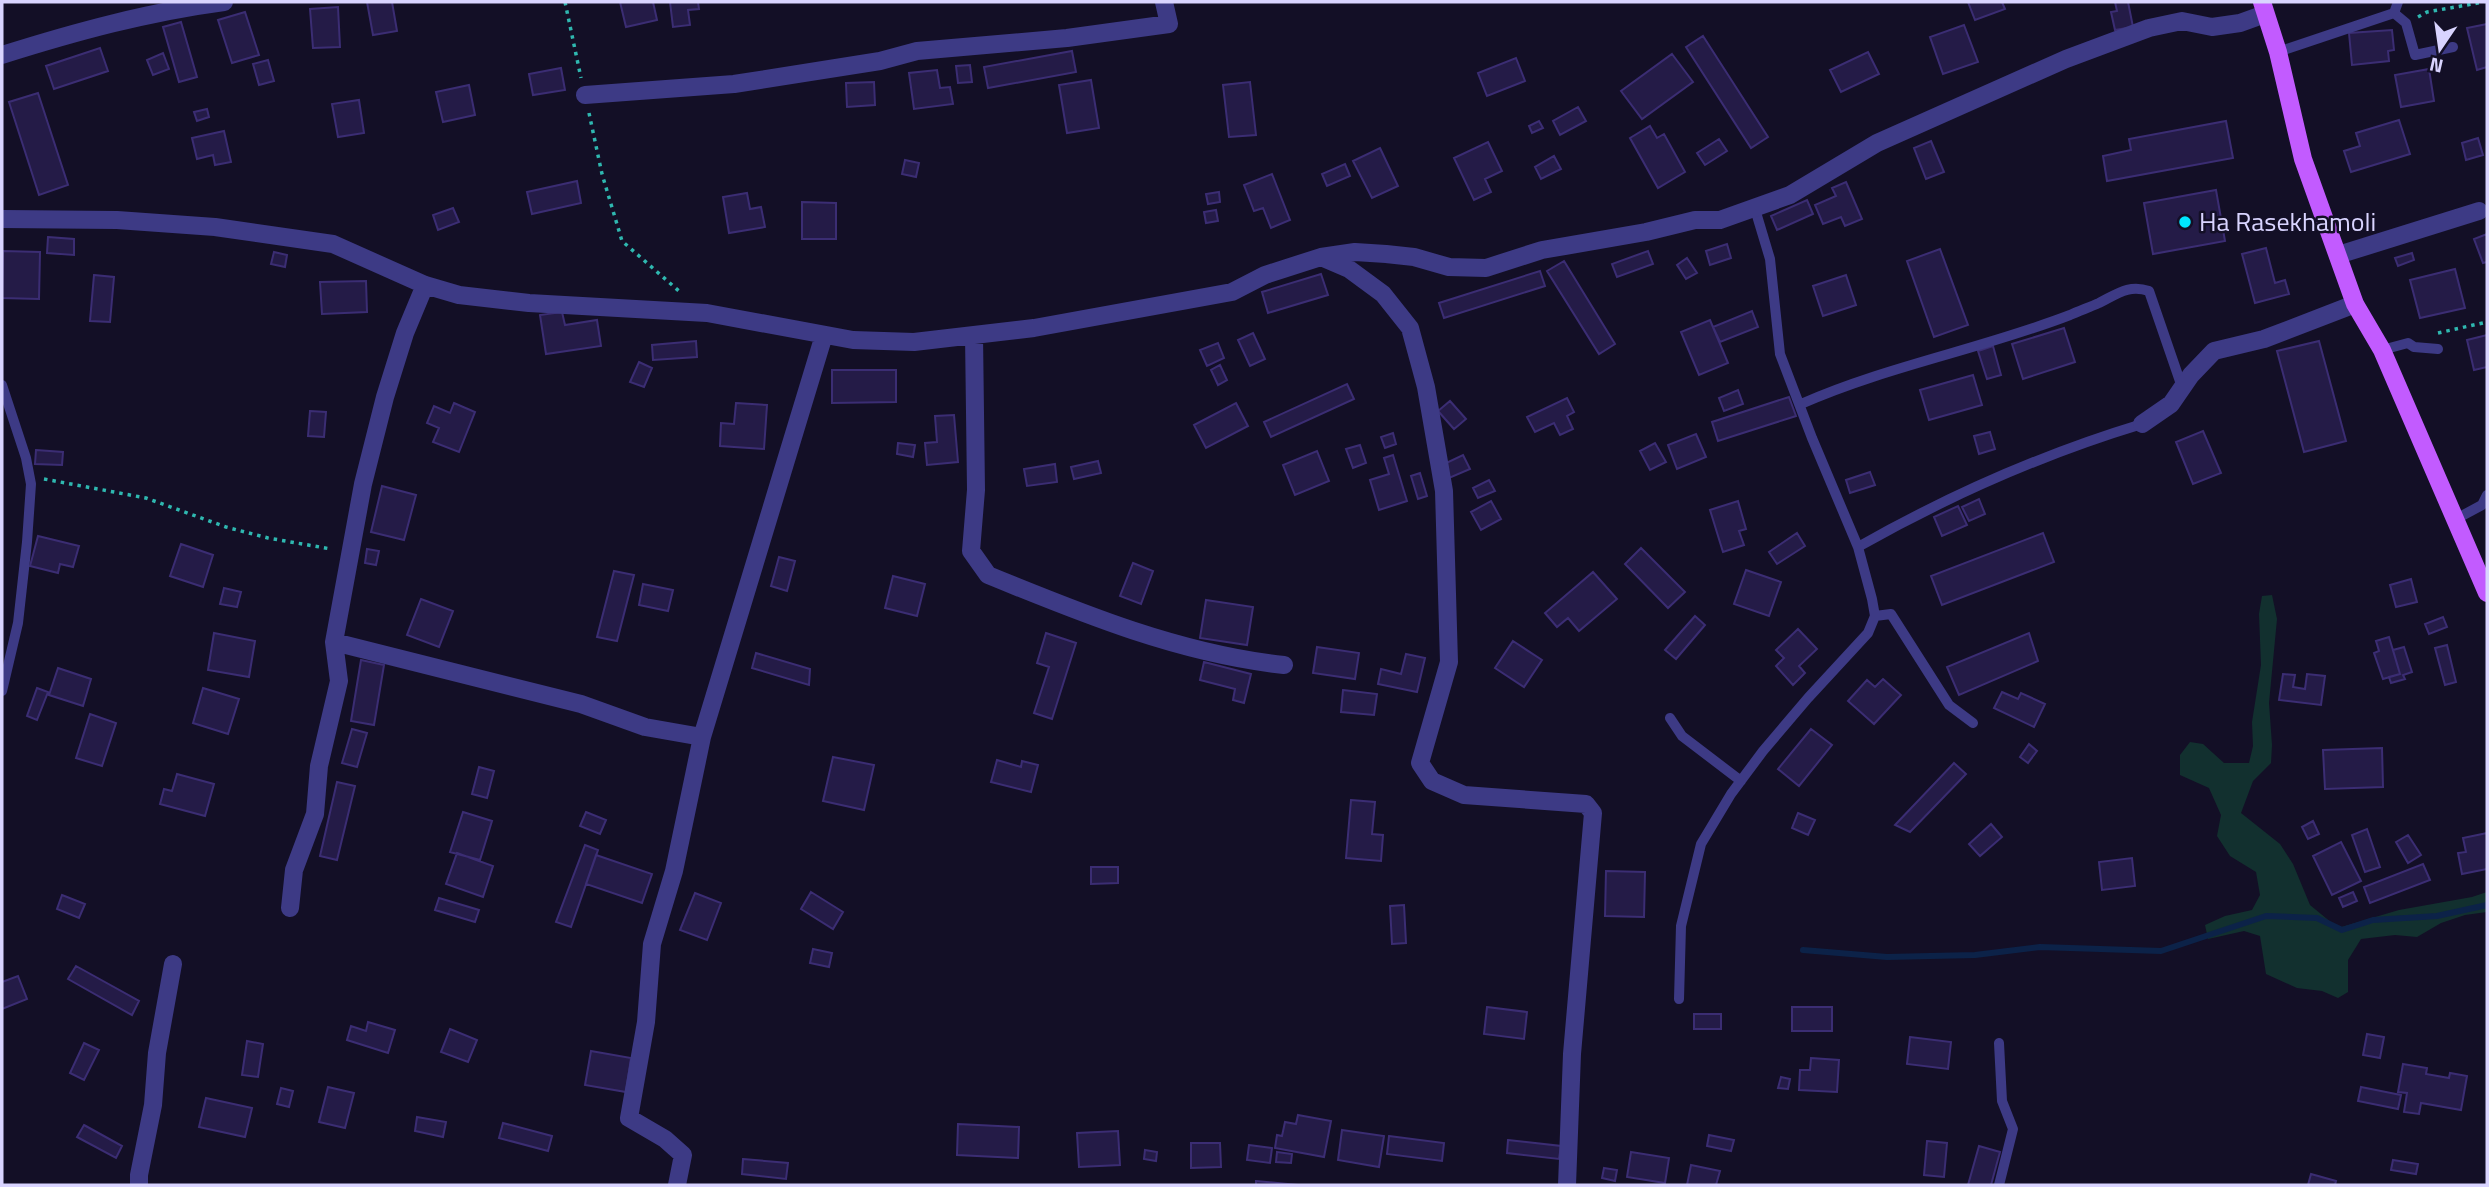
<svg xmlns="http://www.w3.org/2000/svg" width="2489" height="1187" viewBox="0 0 2489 1187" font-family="'Titillium Web',sans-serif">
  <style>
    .green { fill: #12302f }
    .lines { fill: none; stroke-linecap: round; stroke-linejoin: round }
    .stream { stroke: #0c2248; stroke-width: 6 }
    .building { fill: #241b47; stroke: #3b2d73; stroke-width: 2 }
    .path { stroke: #2fb8b0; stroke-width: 3.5; stroke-dasharray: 3.5 5; stroke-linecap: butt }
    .service { stroke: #3d3a85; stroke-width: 10 }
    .minor { stroke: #3d3a85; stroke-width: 18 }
    .primary { stroke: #c25bff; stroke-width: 18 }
    .poi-dot { fill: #00e5ff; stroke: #130f26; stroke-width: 2.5 }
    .labels { text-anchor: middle; stroke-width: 5; stroke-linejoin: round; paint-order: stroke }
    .poi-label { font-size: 26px; fill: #d9d4ff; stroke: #130f26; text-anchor: start }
  </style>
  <rect width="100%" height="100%" fill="#130f26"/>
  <path class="green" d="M2272,595L2277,619L2269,703L2272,745L2271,763L2253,781L2241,813L2280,844L2293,864L2310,905L2338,928L2399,910L2472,897L2487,892V912L2465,915L2441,923L2417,937L2395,935L2361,939L2348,960V992L2338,998L2322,991L2297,988L2266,974L2260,936L2244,931L2208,939L2205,925L2225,916L2252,910L2260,895L2256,872L2230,856L2217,836L2221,815L2209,788L2180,775V755L2190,742L2203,744L2224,763H2249L2253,746L2252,722L2261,665L2259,614L2262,596Z"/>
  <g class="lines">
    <path class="stream" d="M1803,950L1887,957L1975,955L2040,947L2161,951L2266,916L2317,918L2342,930L2373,920L2437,916L2487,905"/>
  </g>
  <path class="building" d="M367,2H392L397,31L373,35Z
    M620,2H653L657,20L626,27Z
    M670,2H698L699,9L688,10L690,25L673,27Z
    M1968,2H2002L2005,9L1975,20Z
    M2115,2H2128L2133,27L2115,30L2111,12L2117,11Z
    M338,7L340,47L313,48L310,9Z
    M245,12L259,55L232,63L218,20Z
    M181,22L197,77L179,82L163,27Z
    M2487,24V67L2477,70L2467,28Z
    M1964,25L1978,62L1943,74L1930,37Z
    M2392,30L2394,50L2388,51L2389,61L2352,65L2349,33Z
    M1703,36L1768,137L1751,148L1686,47Z
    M100,48L108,71L54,89L46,66Z
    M1072,51L1076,72L988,88L984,67Z
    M1868,52L1879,74L1841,92L1830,70Z
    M163,53L169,69L153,75L147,60Z
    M1672,54L1693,82L1642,119L1621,91Z
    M1516,58L1525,81L1487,96L1478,73Z
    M268,60L274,81L259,85L253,64Z
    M970,65L972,82L958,83L956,66Z
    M561,68L565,90L533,95L529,74Z
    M2429,69L2434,101L2401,107L2395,75Z
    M937,70L940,88L950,87L953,104L914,109L909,73Z
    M1091,80L1099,128L1067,133L1059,85Z
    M874,82L875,105L847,107L846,83Z
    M1250,82L1256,135L1229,137L1223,85Z
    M469,85L475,115L443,122L436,92Z
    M38,93L68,185L39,195L9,102Z
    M359,100L364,133L338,137L332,104Z
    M1578,107L1586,121L1560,135L1553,121Z
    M207,109L209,117L197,121L194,112Z
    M2399,120L2410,154L2351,172L2344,151L2360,146L2356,133Z
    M1539,121L1543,128L1532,133L1529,126Z
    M2226,121L2233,158L2107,181L2103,156L2131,150L2129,139Z
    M1650,126L1657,138L1664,134L1685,172L1658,188L1630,138Z
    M224,131L231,162L215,165L213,155L197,159L192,138Z
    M2478,138L2483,155L2466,160L2462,143Z
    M1719,139L1727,151L1705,165L1697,153Z
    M1931,141L1944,172L1926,179L1914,148Z
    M1488,142L1502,171L1485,179L1491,192L1474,200L1454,158Z
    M1380,148L1398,186L1372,198L1353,161Z
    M1554,156L1561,169L1541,179L1535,167Z
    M905,160L919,163L916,177L902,174Z
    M1345,164L1350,176L1327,186L1322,174Z
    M1272,174L1290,220L1271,228L1263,208L1254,211L1244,185Z
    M577,181L581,203L532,214L527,192Z
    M1846,182L1862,219L1845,226L1841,217L1823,224L1815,205L1836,196L1832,188Z
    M2216,190L2225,241L2153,254L2144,203Z
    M1219,192L1220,202L1208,204L1206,194Z
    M747,193L750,209L761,207L765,227L729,233L723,197Z
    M1807,200L1813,214L1777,230L1771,216Z
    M802,202L836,203V239H802Z
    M453,208L459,222L438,230L433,215Z
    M1216,210L1218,221L1206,223L1204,212Z
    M2487,234V262L2483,263L2474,239Z
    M48,237L74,239V255L47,253Z
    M1727,244L1731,258L1710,265L1706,251Z
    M2266,248L2275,283L2285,280L2289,294L2255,303L2242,254Z
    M1940,249L1968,325L1934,337L1907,261Z
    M3,251L40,252L39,299L2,298Z
    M1648,251L1653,264L1617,277L1612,264Z
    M274,252L287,255L285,267L271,264Z
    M2412,253L2414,260L2398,266L2395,258Z
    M1687,258L1697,273L1686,279L1677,265Z
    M1564,261L1615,344L1599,354L1547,271Z
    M2455,269L2465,308L2420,318L2410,280Z
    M1540,271L1545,286L1444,318L1439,303Z
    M1321,274L1328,295L1268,313L1262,292Z
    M94,275L114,277L110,322L90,321Z
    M1846,275L1856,305L1823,316L1813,286Z
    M366,281L367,312L322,314L320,282Z
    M1752,311L1758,327L1720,342L1713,327Z
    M562,312L565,325L597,320L601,346L546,354L540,315Z
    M1710,320L1728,363L1699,375L1681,332Z
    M2064,328L2075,362L2023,379L2012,344Z
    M1253,333L1265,359L1250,366L1238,340Z
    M2487,335V367L2474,370L2467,340Z
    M696,341L697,357L653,360L652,345Z
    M2319,341L2346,441L2304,452L2277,351Z
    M1218,343L1224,358L1207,366L1200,350Z
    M1993,346L2001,375L1987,379L1978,351Z
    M639,362L652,368L644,387L630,382Z
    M1220,365L1227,380L1218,385L1211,370Z
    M832,370H896V402L832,403Z
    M1973,375L1982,405L1929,420L1920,390Z
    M1347,384L1354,399L1271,437L1264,422Z
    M1738,390L1743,404L1724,411L1719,398Z
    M1789,397L1796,416L1718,441L1712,422Z
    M1567,398L1574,412L1567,416L1573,429L1560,435L1554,423L1535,432L1527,417Z
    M1450,401L1466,419L1454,429L1438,411Z
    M454,403L475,412L459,452L433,442L439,428L427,423L434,406L450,413Z
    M736,403L767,405L764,449L720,446L721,423L734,424Z
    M1236,403L1248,426L1206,448L1194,425Z
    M310,411L326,412L324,437L308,436Z
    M954,415L958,462L927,465L925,443L937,442L935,416Z
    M2203,431L2221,473L2193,484L2176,442Z
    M1990,432L1995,449L1979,454L1974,436Z
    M1393,433L1396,444L1385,448L1381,437Z
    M1696,434L1706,457L1677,469L1668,445Z
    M898,443L915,445L913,457L897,454Z
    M1655,443L1666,462L1650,470L1640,451Z
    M1360,445L1366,463L1353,468L1346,449Z
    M36,450L63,452L62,465L35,464Z
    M1317,451L1329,481L1295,495L1283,465Z
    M1393,455L1407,501L1379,510L1370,480L1389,474L1384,458Z
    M1463,455L1470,469L1449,478L1442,465Z
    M1098,461L1101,473L1074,479L1071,467Z
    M1055,464L1057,482L1027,486L1024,469Z
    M1870,472L1875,485L1850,493L1846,480Z
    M1420,473L1427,496L1418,499L1411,476Z
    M1489,480L1495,491L1478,498L1473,488Z
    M382,486L416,495L404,540L371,532Z
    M1979,499L1985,514L1969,521L1962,507Z
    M1491,501L1501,519L1481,530L1471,512Z
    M1738,501L1746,529L1739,531L1744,545L1723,552L1710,510Z
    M1958,506L1967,525L1942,536L1934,517Z
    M1797,533L1805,546L1777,564L1769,552Z
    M2043,533L2054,562L1942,605L1931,576Z
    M38,536L79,546L73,567L60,564L58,573L30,566Z
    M181,544L213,555L203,587L170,576Z
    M1641,548L1685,592L1668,608L1625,564Z
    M367,549L379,551L376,565L365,563Z
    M779,557L795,561L787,591L771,586Z
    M1133,563L1153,571L1141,604L1120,596Z
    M1746,570L1781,582L1769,616L1734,604Z
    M614,571L634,575L617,641L597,637Z
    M1593,572L1617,599L1579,631L1568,618L1557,627L1545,613Z
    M893,576L925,584L917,616L885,608Z
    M2411,579L2417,602L2396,607L2390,585Z
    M643,584L673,590L668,611L639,605Z
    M224,588L241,592L237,607L220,604Z
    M421,599L453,611L439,647L407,635Z
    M1206,600L1253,607L1247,645L1200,638Z
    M1695,616L1705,625L1676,659L1665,650Z
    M2443,617L2447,627L2429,634L2425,624Z
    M1798,629L1817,649L1799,666L1805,673L1793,685L1776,666L1784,658L1776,650Z
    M214,633L255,641L249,677L208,670Z
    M1046,633L1076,643L1052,719L1034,713L1049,667L1037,663Z
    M2029,633L2038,661L1959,695L1947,667Z
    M2389,637L2400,674L2383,679L2374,653L2379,651L2376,641Z
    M1513,641L1542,660L1524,687L1495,668Z
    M2447,645L2456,682L2445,685L2435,648Z
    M1317,647L1359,653L1355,679L1313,673Z
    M2404,647L2412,672L2403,675L2405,679L2391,683L2389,677L2400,674L2393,650Z
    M756,653L810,669L809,685L752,668Z
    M1406,654L1425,658L1417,692L1378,684L1381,669L1401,674Z
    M361,660L384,665L374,725L351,721Z
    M1204,662L1251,674L1244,703L1233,700L1235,689L1200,680Z
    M58,668L91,679L83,706L49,695Z
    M2283,674L2295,675L2293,687L2305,689L2307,674L2325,676L2321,705L2279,700Z
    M1883,679L1901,695L1874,724L1848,701L1867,680L1875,687Z
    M37,688L48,692L37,720L27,716Z
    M203,688L239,699L228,734L193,723Z
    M1343,690L1377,694L1374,715L1341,712Z
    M2002,692L2018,699L2021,693L2045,704L2034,727L1994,708Z
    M90,714L116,723L102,766L76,758Z
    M352,729L367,733L357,767L342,763Z
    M1811,729L1832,745L1799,786L1778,769Z
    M2029,744L2037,751L2028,763L2020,757Z
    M2382,748L2383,787L2325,789L2323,750Z
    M833,757L874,765L864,810L823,801Z
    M997,760L1021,767L1022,761L1038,765L1031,792L991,782Z
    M1954,763L1966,774L1910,832L1895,825Z
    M479,767L494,771L487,798L472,794Z
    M177,774L214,784L205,816L160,804L164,789L172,791Z
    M337,782L355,786L337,860L320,856Z
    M1351,800L1375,802L1372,834L1383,835L1381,861L1346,858Z
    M463,812L492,821L480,860L450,852Z
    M586,812L606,820L600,834L580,826Z
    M1798,813L1815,820L1808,835L1792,828Z
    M2313,821L2319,834L2308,839L2302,827Z
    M1991,824L2002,837L1980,856L1969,844Z
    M2367,829L2380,867L2365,872L2352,835Z
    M2487,833V869L2462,874L2458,853L2466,852L2463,838Z
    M2408,835L2421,855L2408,863L2396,842Z
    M2341,842L2361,881L2332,895L2313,856Z
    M585,845L598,850L571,927L556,922Z
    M457,853L493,866L483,897L446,884Z
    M596,855L652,874L642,903L586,884Z
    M2132,858L2135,886L2102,890L2099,862Z
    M2423,864L2430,880L2370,903L2364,887Z
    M1091,867H1118V883L1091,884Z
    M1606,871L1645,872L1644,917L1605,916Z
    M811,892L843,912L833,929L801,909Z
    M2353,892L2357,901L2343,907L2339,898Z
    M695,893L721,903L707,940L680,930Z
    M62,895L85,904L79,918L57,909Z
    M439,898L479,910L475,922L435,910Z
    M1404,905L1406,943L1392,944L1390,906Z
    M813,949L832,953L829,967L810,963Z
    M76,966L139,1001L132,1015L68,979Z
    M18,976L27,999L2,1009V982Z
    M1487,1007L1527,1012L1524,1039L1484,1034Z
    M1792,1007H1832V1031H1792Z
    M1694,1014H1721V1029H1694Z
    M368,1022L395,1030L388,1053L347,1040L351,1026L366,1031Z
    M450,1029L477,1040L468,1062L441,1052Z
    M2367,1034L2384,1037L2380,1058L2363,1055Z
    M1910,1037L1951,1042L1948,1069L1907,1064Z
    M247,1041L263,1044L258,1077L242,1075Z
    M84,1043L99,1050L84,1080L70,1073Z
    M591,1051L631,1058L626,1092L585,1085Z
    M1811,1058L1839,1060L1837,1092L1799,1090L1800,1070H1810Z
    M2403,1064L2427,1068L2426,1074L2449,1078L2450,1073L2467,1076L2461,1110L2421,1103L2419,1114L2404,1112L2407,1093L2398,1092Z
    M1781,1077L1790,1079L1788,1089L1778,1088Z
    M328,1087L354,1093L345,1128L319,1122Z
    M2361,1087L2401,1095L2398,1109L2358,1101Z
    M281,1088L293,1091L289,1107L277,1104Z
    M206,1098L252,1108L245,1137L199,1127Z
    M1298,1115L1331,1121L1324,1157L1275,1148L1277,1135L1282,1136L1285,1122L1296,1124Z
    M417,1117L446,1122L443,1137L415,1131Z
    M503,1123L552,1136L548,1151L499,1138Z
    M958,1124L1019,1127L1018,1158L957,1155Z
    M84,1125L122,1146L116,1158L77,1137Z
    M1342,1130L1384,1136L1379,1167L1338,1160Z
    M1118,1131L1120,1165L1079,1167L1077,1133Z
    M1709,1135L1734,1140L1731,1151L1707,1146Z
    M1389,1136L1444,1143L1442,1161L1387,1154Z
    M1508,1140L1561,1146L1559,1159L1507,1153Z
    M1927,1141L1947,1143L1944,1177L1924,1175Z
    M1191,1143H1220L1221,1167L1191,1168Z
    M1249,1145L1272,1148L1270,1163L1247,1160Z
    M1979,1146L2000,1152L1991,1185H1968Z
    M1145,1150L1157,1152L1156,1161L1144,1159Z
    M1277,1152L1292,1154L1291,1163L1276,1162Z
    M1631,1152L1669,1158L1665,1183L1627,1177Z
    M743,1159L788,1163L786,1179L742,1174Z
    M2393,1160L2418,1164L2416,1174L2391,1170Z
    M1691,1165L1720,1171L1716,1185H1687Z
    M1604,1168L1617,1170L1615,1181L1602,1178Z
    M2311,1174L2336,1181L2335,1185H2308Z
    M1256,1181L1298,1185H1256Z"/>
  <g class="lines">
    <path class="path" d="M565,2L581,78
      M2418,17L2427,12L2484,2
      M589,113L602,174L622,241L680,292
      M2438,333L2487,322
      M44,479L146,498L226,527L268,538L331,549"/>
    <path class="service" d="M2394,13L2406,23L2415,55L2453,47
      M2394,13L2398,2
      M2278,52L2394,13
      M2382,350L2408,343L2414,347L2438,349
      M2,385L26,458L31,484L27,542L18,623L2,691
      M1801,404C1887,366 1982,349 2070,315C2079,311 2090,307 2099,303C2117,294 2129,284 2149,291L2182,387
      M2454,520L2482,505L2487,495
      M1858,547C1948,496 2043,454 2142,424
      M1875,616L1891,614L1949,705L1973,723
      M1670,718L1682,736L1741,781
      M1679,999L1681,926L1701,844L1731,794L1763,751L1808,698L1868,633L1875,616L1872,599L1858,547L1812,438L1780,354L1770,259L1755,209
      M1999,1043L2002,1101L2013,1129L1999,1185"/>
    <path class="minor" d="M2,55C75,32 148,12 224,2
      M585,95L734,84L880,61L917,51L1067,38L1169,24L1164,2
      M2,219L117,220L215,227L333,244L425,285L459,295L529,303L707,313L853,340L914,342L1034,328L1232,292L1265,275L1321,257L1355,252L1386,254L1414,257L1449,267L1486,268L1542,250L1646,232L1695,220H1720L1790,195L1877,143L2066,59L2149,28L2182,21L2212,27L2240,23L2265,14
      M2338,255L2479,211
      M1321,257L1349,269L1383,294L1410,328L1426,387L1444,491L1449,662L1420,763L1432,781L1464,795L1586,804L1593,813L1572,1054L1567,1185
      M974,335L976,490L971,551L988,575C1083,614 1181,654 1284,665
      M2142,424L2171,404L2191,375L2214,351L2264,339L2355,304
      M334,642L581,704L645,727L702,737
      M290,908L294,870L315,814L319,766L339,681L334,642L363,484L385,397L405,333L425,285
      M139,1185V1175L153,1105L157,1053L173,964
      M677,1185L683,1155L665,1139L629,1118L646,1022L652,944L674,871L702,737L824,335"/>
    <path class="primary" d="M2262,2L2278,52L2303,159L2355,304L2382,350L2487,593"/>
  </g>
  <circle class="poi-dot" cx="2185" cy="222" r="7"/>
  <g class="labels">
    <g class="poi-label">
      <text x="2199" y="231">Ha Rasekhamoli</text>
    </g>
  </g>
  <rect width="2489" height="1187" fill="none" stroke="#d9d4ff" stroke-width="7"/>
  <g transform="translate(2440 49) rotate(193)" stroke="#130f26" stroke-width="5" paint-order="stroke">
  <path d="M0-5L12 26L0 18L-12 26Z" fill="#d9d4ff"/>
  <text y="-10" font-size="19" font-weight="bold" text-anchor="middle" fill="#d9d4ff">N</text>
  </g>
</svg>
